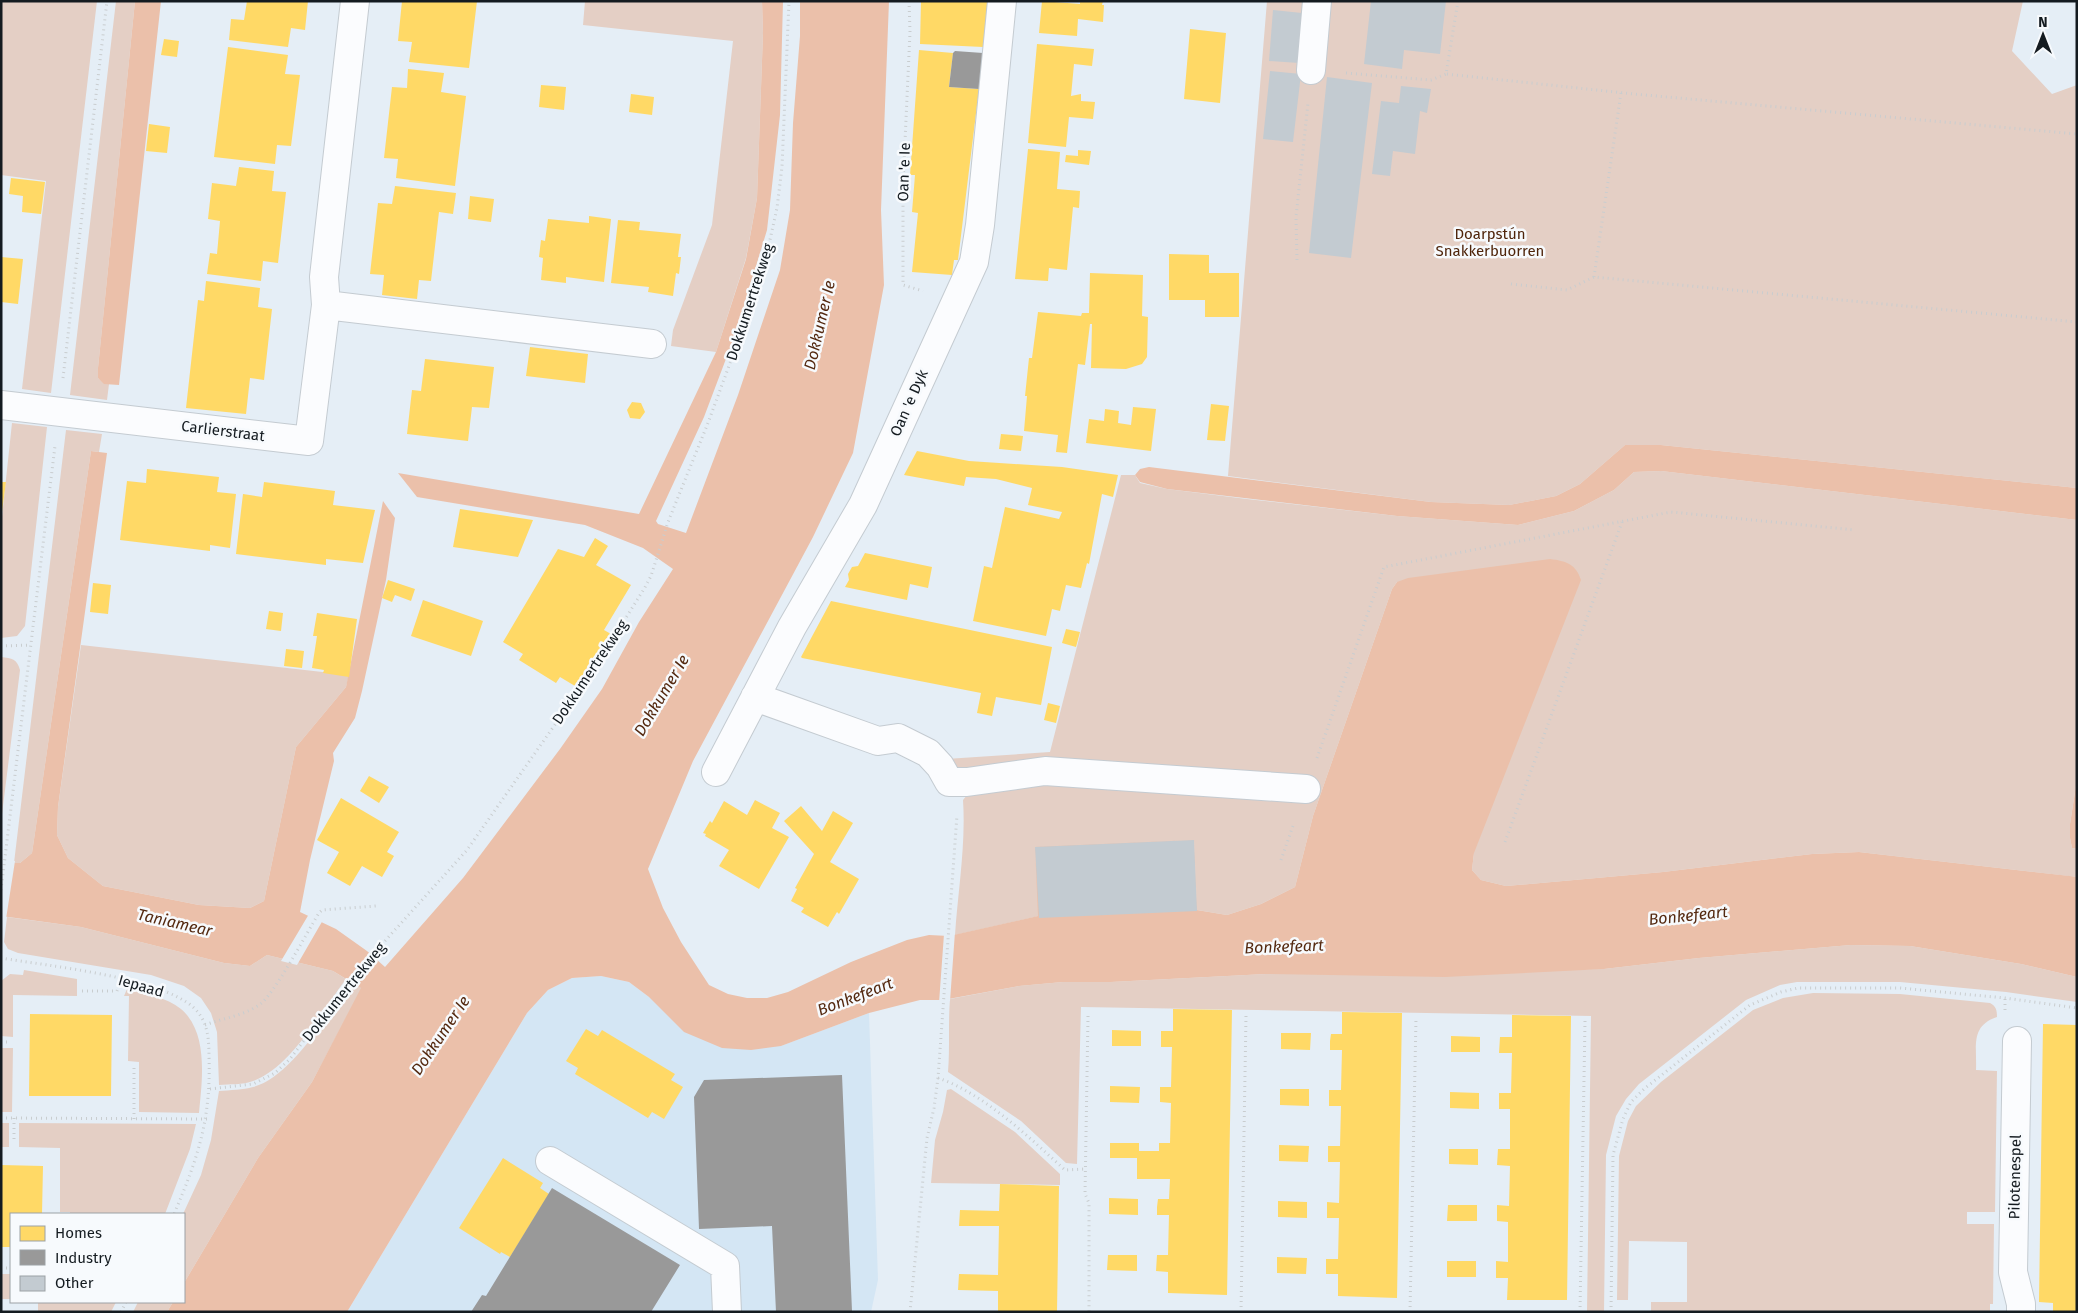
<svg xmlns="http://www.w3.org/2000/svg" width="2078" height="1313" viewBox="0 0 2078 1313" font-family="'Fira Sans',sans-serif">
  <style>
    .built { fill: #d4e6f4 }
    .green { fill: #e4cfc5 }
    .water { fill: #ebc0aa }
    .pier { fill: #e5eef6 }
    .homes { fill: #ffd966 }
    .industry { fill: #999 }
    .building { fill: #c3cbd1 }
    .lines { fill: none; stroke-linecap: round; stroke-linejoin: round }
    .minor-casing { stroke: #c4cbd1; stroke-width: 30 }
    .path { stroke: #c9cdcf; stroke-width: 3; stroke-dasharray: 1 4; stroke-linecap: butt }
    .minor { stroke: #fbfcfe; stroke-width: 28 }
    .labels { text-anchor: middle; stroke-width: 5; stroke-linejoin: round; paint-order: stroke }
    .street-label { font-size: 15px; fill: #141b20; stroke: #f7fafd }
    .park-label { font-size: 15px; fill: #4f250b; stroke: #f7fafd }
    .water-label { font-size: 16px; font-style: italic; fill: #542910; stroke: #f7fafd }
  </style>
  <rect width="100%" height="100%" fill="#e5eef6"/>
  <path class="built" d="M601,976L629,982L649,997L781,1046L869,1013L878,1280L871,1312H347L527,1013L548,990L572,978Z"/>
  <path class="green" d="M1,1H97L51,393L22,389L46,181L1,175Z
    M116,1H135L98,368V378L104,383L109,384L107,400L70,395Z
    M585,1H762L763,33L757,198L746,258L716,352L671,346L673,330L712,225L733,41L583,25Z
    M1267,1H2023L2012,51L2052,94L2077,85V488L1661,445H1625L1580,484L1556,496L1509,505L1431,502L1228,476Z
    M12,423L47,427L25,626L17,636L1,638V526Z
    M66,430L102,434L99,452L91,451L32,853L20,863H14Z
    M1661,471L2077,520V779L2070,824V838L2072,848L2077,849V877L1859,852L1812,854L1663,872L1506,886L1481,880L1472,870L1474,853L1397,582L1392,589L1313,816L1295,887L1261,904L1227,915L1197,910L1194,840L1035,848L1039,916L955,935C958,890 966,845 963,800L991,766L956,769L946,759L1050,752L1121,475H1135L1140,483L1167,489L1247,499L1397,516L1518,525L1574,511L1614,490L1634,472Z
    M81,645L349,675L346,687L296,747L264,901L250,908L199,905L103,886L68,858L57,835L58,807Z
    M1,657C12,658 17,659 20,670L1,822Z
    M7,917L81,927L224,963L250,966L267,955L333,971L346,979C323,1010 289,1069 253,1081C243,1085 229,1084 219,1085L217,1032L211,1013L201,998L184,986L151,975L18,953L8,949L4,942Z
    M1851,945L1910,946L2021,964L2077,977V1002L2006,992L1900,982H1797L1780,985L1746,1000L1639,1084L1626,1099L1616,1116L1606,1155L1604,1312H1587L1591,1016L1081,1007L1077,1164L1066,1163L1021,1121L948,1072C950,1047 948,1023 950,999L1019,986L1063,982H1111L1266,974L1604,969L1699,958Z
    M24,970L77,979V996L13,995V1037L1,1036V981L10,974L23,975Z
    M351,983L362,988L312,1082L258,1158L184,1283L183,1214L201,1175L211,1140L219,1091C230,1090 243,1090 253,1087C290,1078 329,1013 351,983Z
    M127,989C144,994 167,997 181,1009C209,1033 202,1081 199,1113L139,1112V1062L128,1061L129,996H124Z
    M1813,993L1900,994L1990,1003C1996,1006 1997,1010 1997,1017C1970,1026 1977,1046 1976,1070L1997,1071L1995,1212H1967V1224H1994L1993,1304H1990V1312H1651V1302H1687V1242L1629,1241L1628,1300H1617L1619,1156L1628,1121L1636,1106L1661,1082L1753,1010L1783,998Z
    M1,1048H13L12,1112H1Z
    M951,1089L1015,1132L1060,1174V1185L931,1183L935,1140L943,1112L947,1090Z
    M1,1123H9V1147H1Z
    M19,1123L196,1124L190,1149L165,1214H70V1212H60V1148L19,1147Z
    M1,1274H11V1299H1Z
    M38,1302H116L111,1312H38Z
    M138,1302H173L167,1312H133Z"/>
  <path class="water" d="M135,1H161L119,385L104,384L98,378V368Z
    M762,1H783L780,115L767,230L735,335L704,417L656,521L658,524L686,533L738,395L780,270L790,210L793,123L800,36V1H889L881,210L884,285L853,453L813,537L693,761L648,869L663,908L681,942L709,985L728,994L747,998H767L788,992L851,962L907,940L929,935L949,936L1038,916L1035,847L1194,840L1197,910L1227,915L1261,904L1295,887L1313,816L1392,589L1397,582L1408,578L1550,559C1566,561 1576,564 1581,580L1474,853L1472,870L1481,880L1506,886L1663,872L1812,854L1859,852L2070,876L2077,877V977L2021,964L1910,946L1851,945L1699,958L1604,969L1445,977L1266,974L1111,982H1063L1019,986L943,1000H920L869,1013L781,1046L751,1050L722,1048L684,1032L649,997L629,982L601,976L572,978L548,990L527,1013L347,1312H167L173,1302H184V1283L258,1158L312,1082L361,988L333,971L267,955L250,966L224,963L81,927L1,916L14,863H20L32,853L91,451L107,453L58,807L57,835L68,858L103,886L199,905L250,908L264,901L296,747L346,687L383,501L395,518L386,580L362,691L355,718L333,753L334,761L310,860L300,912L336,929L367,951L385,967L463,878L560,749L602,689L639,622L673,569L643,548L585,525L417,497L398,473L639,514L716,352L746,259L757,198L763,33Z
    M1625,445H1661L2077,488V520L1661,471L1634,472L1614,490L1574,511L1518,525L1397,516L1167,489L1140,482L1135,475L1140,469L1149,467L1431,502L1509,505L1556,496L1580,484Z
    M2077,779V849L2072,848L2070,838V824Z"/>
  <path class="pier" d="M1,860L15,861L6,919H1Z
    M309,914L323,920L297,965L281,961Z
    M955,932L950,1001L939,1003L944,934Z"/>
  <path class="homes" d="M247,1H308L305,30L291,28L288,47L229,40L231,19L244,20Z
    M402,1H477L469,68L409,62L412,42L398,41Z
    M921,1H988L983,47L920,44Z
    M1042,1L1080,4V1H1103L1102,5H1104L1103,22L1078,19L1077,36L1039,33Z
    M1190,29L1226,33L1220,103L1184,99Z
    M164,39L179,41L177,57L161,55Z
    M1037,44L1094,49L1092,66L1074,64L1071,96L1081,94V101L1095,102L1093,119L1069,117L1066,147L1028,143Z
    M228,47L288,55L285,74L300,75L291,146L277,145L275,164L214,157Z
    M919,50L953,53L949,87L979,89L958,260H954L952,275L912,272L918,213L912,212L915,175H910Z
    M408,69L444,73L441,92L466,96L455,186L396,178L398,159L384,158L392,87L407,88Z
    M541,85L566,87L564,110L539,107Z
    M631,94L654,97L652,115L629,112Z
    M149,124L170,127L167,153L146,151Z
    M1028,149L1060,152L1057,189L1080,191L1079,208L1073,207L1067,270L1049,268L1048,281L1015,279Z
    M1078,150L1091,151L1089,165L1065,162L1066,155L1078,156Z
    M239,167L274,171L272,191L286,192L278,263L263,261L261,281L207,274L210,253L217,254L220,221L208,219L212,183L236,186Z
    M11,178L45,182L41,214L22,212L23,196L9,194Z
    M395,186L456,193L453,214L439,212L431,281L419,280L417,299L382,295L384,275L370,274L378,203L392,204Z
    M470,196L494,199L491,222L468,219Z
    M589,216L611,219L604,282L566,277V283L541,280L543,258L539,257L541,240L545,241L548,219L589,223Z
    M618,220L640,222L639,230L681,234L678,257H681L679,274L676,273L673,296L648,292L649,287L611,283Z
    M1169,254L1209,255V273H1239V317H1205V300H1169Z
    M1,257L23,259L18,304L1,302Z
    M1090,273L1143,275L1142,316L1148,317L1147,357L1142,364L1126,369L1091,368L1092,324H1090L1085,365L1078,364L1067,453L1056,452L1058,435L1024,431L1027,396H1025L1029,358H1032L1038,312L1081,316L1082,313H1089Z
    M206,281L260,288L258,307L272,309L264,380L250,378L246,414L186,408L198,300L204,301Z
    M530,347L588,354L585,383L526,376Z
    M425,359L494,367L489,408L472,407L468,441L407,434L412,390L421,391Z
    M632,402L641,403L645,412L640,419L630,418L627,410Z
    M1211,404L1229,406L1225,441L1207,440Z
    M1133,407L1156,409L1151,451L1086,443L1089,419L1104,421L1105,409L1119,411L1118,423L1131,425Z
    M1001,434L1023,436L1021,451L999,449Z
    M917,451L969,461L1062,467L1118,475L1113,497L1102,494L1089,564L1087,563L1081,588L1066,585L1060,611L1052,609L1046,636L973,621L984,566L992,568L1005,507L1059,519L1062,512L1028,505L1032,488L996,479L966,477L964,486L904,475Z
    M147,469L219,477L217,492L236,494L230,548L210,545V551L120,540L127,481L146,483Z
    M1,482H6L2,512H1Z
    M264,482L335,491L333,505L375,510L363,563L326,559V565L236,554L243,494L262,497Z
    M460,509L533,520L518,557L453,547Z
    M595,538L608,546L596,565L631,585L604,630L611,634L575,686L560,677L556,683L519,660L523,654L503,642L558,549L584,557Z
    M865,553L932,567L928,588L910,584L907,600L845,587L849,580L848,574L852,567L858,566Z
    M388,580L415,589L411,601L395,595L392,602L382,598Z
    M93,583L111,585L108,614L90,612Z
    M423,600L483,621L471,656L411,636Z
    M831,601L1052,647L1041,705L996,697L992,716L977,713L981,693L802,658L801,657Z
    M269,611L283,613L281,631L266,629Z
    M317,613L357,619L349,677L323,673L324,670L312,668L317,636H313Z
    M1066,629L1080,632L1076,647L1062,643Z
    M286,649L304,651L302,668L284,666Z
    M1048,703L1060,706L1056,723L1044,720Z
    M369,776L389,787L379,803L360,791Z
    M341,798L399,832L387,852L394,856L382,877L362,866L350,886L327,873L339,852L317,840Z
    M755,800L780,813L772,828L789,837L759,889L719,866L729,850L705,836L706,834L703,833L710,821L712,823L724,801L747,815Z
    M801,806L822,831L833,811L853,823L830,862L859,879L839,914L837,912L828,927L801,912L804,908L791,901L797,889L795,888L814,854L784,821Z
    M1173,1009L1232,1010L1227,1295L1168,1293V1272L1156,1271L1157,1255H1168L1169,1215H1157V1207L1158,1199H1169L1170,1179H1137V1158H1110V1143H1139V1151H1159V1143H1170L1171,1103L1160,1102V1087H1171L1172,1047H1161V1031H1173Z
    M1342,1012L1402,1013L1397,1298L1338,1296V1274H1326V1259H1338L1339,1218H1327V1202L1339,1203L1340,1162H1328V1146H1340L1341,1106H1329V1090H1341L1342,1050H1330V1041L1331,1034H1342Z
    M30,1014L112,1015L111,1096H29Z
    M1512,1015L1571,1016L1567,1300H1507L1508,1278H1496V1261L1508,1262V1222L1497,1221V1205L1509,1206L1510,1166L1497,1165L1498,1149H1510V1109H1499V1093H1511L1512,1053H1499L1500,1037H1512Z
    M2043,1024L2077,1025V1312H2053V1303L2039,1302Z
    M586,1029L598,1036L602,1030L675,1074L671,1080L683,1087L664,1119L652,1112L648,1118L575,1074L578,1068L566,1061Z
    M1112,1030L1141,1031V1046H1112Z
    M1281,1033H1311L1310,1050L1281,1049Z
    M1451,1036L1480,1037V1052H1451Z
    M1110,1086L1140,1087L1139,1103L1110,1102Z
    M1280,1089H1309V1106L1280,1105Z
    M1450,1092L1479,1093V1109L1450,1108Z
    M1279,1145L1309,1146L1308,1162L1279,1161Z
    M1449,1149H1478V1165L1449,1164Z
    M503,1158L543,1183L540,1188L549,1194L510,1257L501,1252L500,1254L459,1228Z
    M1,1165L43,1166L42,1214H11V1247H1Z
    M1000,1184L1059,1186L1057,1312H998V1291L958,1290L959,1274L998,1275L999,1226H959L960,1210L999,1211Z
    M1109,1198L1138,1199V1215L1109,1214Z
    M1278,1201L1307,1202V1218L1278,1217Z
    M1448,1205H1477V1221H1447Z
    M1108,1255H1137V1271L1107,1270Z
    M1277,1257L1307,1258L1306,1274L1277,1273Z
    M1447,1261H1476V1277H1447Z"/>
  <path class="industry" d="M955,51L983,53L979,89L949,87L953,53Z
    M842,1075L852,1311L776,1312L772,1226L699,1229L694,1097L704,1080Z
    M552,1188L680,1265L651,1312H471L482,1295L486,1296Z"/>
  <path class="building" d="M1371,1H1446L1440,54L1404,50L1402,69L1364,64Z
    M1273,10L1302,13L1299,63L1269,61Z
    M1270,71L1301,74L1293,142L1263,139Z
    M1327,77L1372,83L1351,258L1309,253Z
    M1401,86L1431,89L1427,113L1420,111L1415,154L1393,151L1390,176L1372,174L1381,101L1399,103Z
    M1194,840L1197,911L1039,918L1035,847Z"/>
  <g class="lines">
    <g class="minor-casing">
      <path id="minor" d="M1311,70L1317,1
        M326,305L652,344
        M1,405L309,441L326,305L324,277L355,1
        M755,697L878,741L898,738L928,753L940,766L949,782H967L1045,771L1306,789
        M716,772L792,627L863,505L974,262L980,225L1002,1
        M2017,1041L2013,1272L2021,1304V1312
        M550,1161L725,1266L727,1312"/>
    </g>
    <path class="path" d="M909,1L910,32L903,185V285L923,291
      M1458,1L1446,74L1634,94L2077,134
      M1346,73L1431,80L1446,74
      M1297,260L1296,217L1308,103
      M1594,277L1621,93
      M1511,284L1567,290L1594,277L2077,322
      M63,378L107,1
      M1,646L31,645
      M1317,758L1384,567L1671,512L1855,530
      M1505,842L1622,522
      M1281,860L1294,823
      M1,890L55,446
      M1,958C48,966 161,977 194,1008C208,1021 209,1039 209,1057C211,1119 198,1158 174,1214
      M82,991H117L122,979
      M2005,1010V998
      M1088,1016L1085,1194L1089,1203V1312
      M205,1025C223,1018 243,1016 259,1005C275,994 307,932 319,913L322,910L376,906
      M1,1042H9
      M938,1078C983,1093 1030,1138 1065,1170L1085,1169
      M210,1089L253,1084L275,1073L290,1059L348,982L467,850L594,669L644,589L651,576L668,522L708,423L762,276L777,208L782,167L789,1
      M1,1118L207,1119
      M14,1118V1143
      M134,1119V1068
      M1,1268H11
      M121,1312L126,1302
      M910,1312L927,1138L934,1108L938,1078L957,815
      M1241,1312L1246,1015
      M1410,1312L1416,1018
      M1580,1312L1585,1021
      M1611,1312L1613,1155L1623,1119L1631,1102L1644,1089L1750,1005L1781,992L1798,988H1900L2005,998L2077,1008"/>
    <use href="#minor" class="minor"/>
  </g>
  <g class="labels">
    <g class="street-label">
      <text transform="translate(904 172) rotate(-88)" y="5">Oan 'e Ie</text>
      <text transform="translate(750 302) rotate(-72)" y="5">Dokkumertrekweg</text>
      <text transform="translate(909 403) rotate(-66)" y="5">Oan 'e Dyk</text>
      <text transform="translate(223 431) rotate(7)" y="5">Carlierstraat</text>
      <text transform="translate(590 672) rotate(-56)" y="5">Dokkumertrekweg</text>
      <text transform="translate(141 986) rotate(16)" y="5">Iepaad</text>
      <text transform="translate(344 992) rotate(-51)" y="5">Dokkumertrekweg</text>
      <text transform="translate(2015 1177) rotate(-89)" y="5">Pilotenespel</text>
    </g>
    <g class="park-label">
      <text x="1490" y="239">Doarpstún<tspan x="1490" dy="17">Snakkerbuorren</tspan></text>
    </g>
    <g class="water-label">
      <text transform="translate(819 325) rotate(-77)" y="6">Dokkumer Ie</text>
      <text transform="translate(661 695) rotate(-59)" y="6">Dokkumer Ie</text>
      <text transform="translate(1688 915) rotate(-6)" y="6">Bonkefeart</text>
      <text transform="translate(175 922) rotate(13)" y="6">Taniamear</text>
      <text transform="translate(1284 946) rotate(-2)" y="6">Bonkefeart</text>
      <text transform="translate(855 996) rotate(-21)" y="6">Bonkefeart</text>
      <text transform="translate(440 1035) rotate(-56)" y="6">Dokkumer Ie</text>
    </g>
  </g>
  <rect width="2078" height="1313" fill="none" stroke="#141b20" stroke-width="5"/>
  <rect x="10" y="1213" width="175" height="90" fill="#f7fafd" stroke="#9ca1a5"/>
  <rect x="20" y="1226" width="25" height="15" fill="#ffd966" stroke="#9ca1a5"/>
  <text x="55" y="1238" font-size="15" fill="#141b20">Homes</text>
  <rect x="20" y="1250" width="25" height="15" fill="#999999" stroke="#9ca1a5"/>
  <text x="55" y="1263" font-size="15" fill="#141b20">Industry</text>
  <rect x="20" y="1276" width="25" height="15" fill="#c3cbd1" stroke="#9ca1a5"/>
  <text x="55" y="1288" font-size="15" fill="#141b20">Other</text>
  <g transform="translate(2043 35)" stroke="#f7fafd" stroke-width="4" paint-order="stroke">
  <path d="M0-4L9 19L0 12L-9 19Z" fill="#141b20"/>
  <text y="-8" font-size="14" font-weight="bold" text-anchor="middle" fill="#141b20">N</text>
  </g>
</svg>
